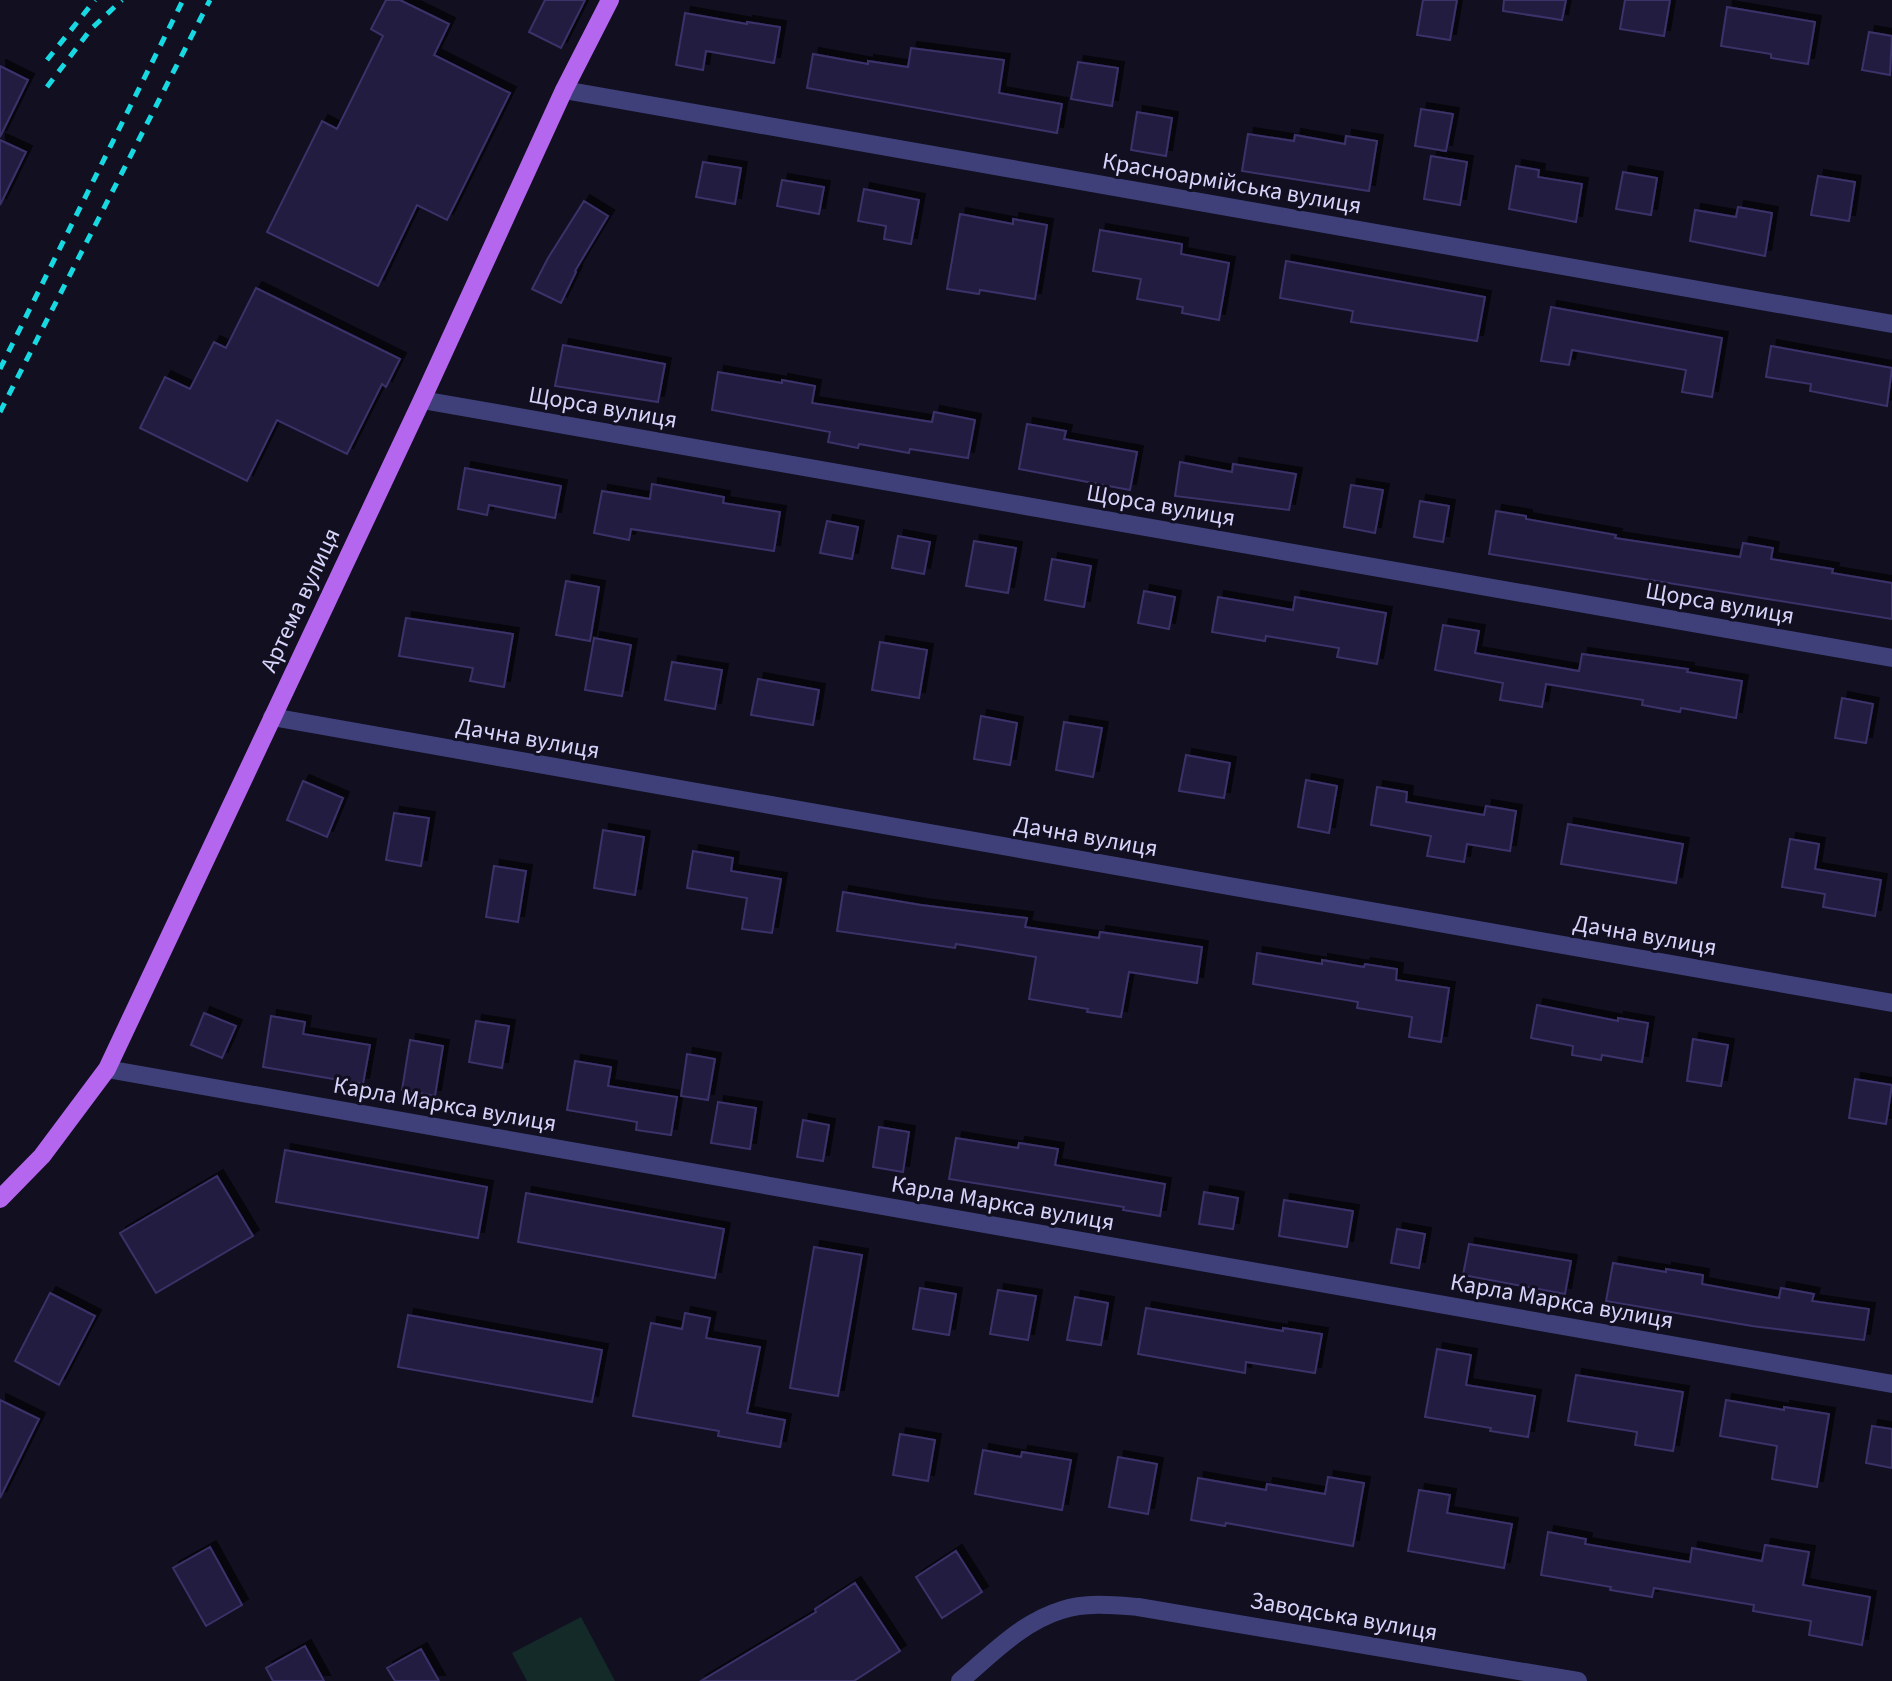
<svg xmlns="http://www.w3.org/2000/svg" width="1892" height="1681" viewBox="0 0 1892 1681" font-family="'Source Sans 3',sans-serif">
  <style>
    .green { fill: #132a28 }
    .building { fill: #231e3f; stroke: #3a3269; stroke-width: 2; filter: url(#shadow) }
    .lines { fill: none; stroke-linecap: round; stroke-linejoin: round }
    .minor { stroke: #3f407a; stroke-width: 18 }
    .major { stroke: #b466ef; stroke-width: 18 }
    .rail { stroke: #18d9e2; stroke-width: 5; stroke-dasharray: 10 9; stroke-linecap: butt }
    .labels { text-anchor: middle; stroke-width: 6; stroke-linejoin: round; paint-order: stroke }
    .street-label { font-size: 24px; fill: #d6d3fa; stroke: #110f20 }
  </style>
  <defs>
    <filter id="shadow"><feDropShadow dx="6" dy="-6" stdDeviation="0" flood-color="#0009"/></filter>
  </defs>
  <rect width="100%" height="100%" fill="#110f20"/>
  <path class="green" d="M581,1617L615,1681H527L512,1653Z"/>
  <path class="building" d="M386,0H400L449,24L434,55L510,93L447,220L417,205L378,286L267,232L322,121L337,129L383,36L371,29Z
    M545,0H585L561,48L529,32Z
    M1423,0H1457L1450,40L1417,35Z
    M1504,0H1566L1562,20L1503,11Z
    M1625,0H1670L1664,36L1620,29Z
    M1727,7L1815,22L1808,64L1771,58V54L1721,46Z
    M685,13L747,24V22L780,27L774,63L706,51L703,70L676,65Z
    M1869,32L1892,36L1890,75L1862,70Z
    M911,48L1004,60L999,93L1062,104L1057,133L807,88L813,54L868,64V61L908,67Z
    M1078,62L1118,68L1112,106L1071,99Z
    M0,66L28,80L0,137Z
    M1421,109L1453,114L1446,151L1415,146Z
    M1137,112L1172,118L1166,156L1131,150Z
    M1248,134L1294,141L1295,135L1345,144L1346,136L1377,141L1369,191L1242,171Z
    M0,140L26,152L0,205Z
    M1431,156L1467,162L1460,205L1424,199Z
    M703,162L741,168L735,204L696,197Z
    M1516,166L1539,170L1538,177L1582,184L1576,222L1509,209Z
    M1623,172L1657,178L1651,215L1616,209Z
    M1818,176L1855,182L1849,221L1811,215Z
    M782,180L824,187L819,214L777,206Z
    M864,189L919,200L911,244L884,239L886,226L858,221Z
    M584,201L608,216L575,271L576,272L561,303L532,289L548,258Z
    M1738,207L1772,213L1765,256L1690,241L1695,210L1736,217Z
    M960,214L1013,224V219L1047,225L1035,299L980,290L979,294L947,289Z
    M1100,230L1182,244L1181,254L1229,263L1219,320L1182,313L1183,307L1137,299L1141,279L1093,271Z
    M1286,261L1485,297L1477,341L1351,322L1353,311L1280,298Z
    M256,288L400,359L386,387L382,384L347,454L277,420L247,481L140,428L165,377L190,389L214,342L226,348Z
    M1551,307L1722,338L1712,397L1682,392L1686,370L1572,350L1569,365L1541,361Z
    M563,345L665,364L658,402L555,386Z
    M1771,346L1892,368L1887,406L1810,391L1811,384L1766,377Z
    M718,372L782,383V380L815,386L812,403L932,422L934,412L975,420L968,458L910,449L909,453L859,444L858,448L828,442L830,432L712,410Z
    M1027,424L1066,431L1064,439L1137,452L1130,490L1019,469Z
    M1180,462L1232,472L1233,464L1296,474L1289,510L1175,496Z
    M465,468L561,486L555,518L489,505L487,515L458,509Z
    M652,484L724,497L723,503L780,512L774,551L631,529L629,540L594,533L602,491L650,499Z
    M1351,485L1383,490L1375,533L1344,527Z
    M1420,501L1449,506L1443,542L1414,537Z
    M1496,511L1526,516V519L1616,535L1615,538L1740,557L1743,543L1773,548L1771,559L1833,569L1832,573L1892,583V619L1489,554Z
    M827,521L858,527L852,559L820,553Z
    M898,536L930,542L924,574L892,568Z
    M974,541L1016,548L1008,593L966,586Z
    M1052,559L1091,566L1084,607L1045,600Z
    M566,581L599,587L590,641L556,635Z
    M1144,591L1175,597L1169,629L1138,623Z
    M1218,597L1293,610L1295,597L1386,613L1377,664L1337,657L1339,648L1266,636L1265,641L1212,632Z
    M406,618L513,634L504,687L470,681L473,668L399,656Z
    M1443,625L1479,631L1475,653L1579,671L1582,654L1688,669L1687,672L1742,681L1736,718L1681,708L1680,712L1642,705L1643,700L1546,684L1542,707L1500,700L1503,683L1435,670Z
    M594,638L631,645L622,696L585,690Z
    M880,642L927,650L919,698L872,690Z
    M672,662L722,670L715,709L665,700Z
    M758,679L819,690L813,725L751,715Z
    M1842,698L1873,704L1866,743L1835,738Z
    M981,716L1017,723L1010,765L974,759Z
    M1064,722L1102,728L1093,777L1056,770Z
    M1186,755L1230,763L1224,798L1179,791Z
    M1306,780L1337,786L1329,833L1298,827Z
    M303,781L343,798L327,837L287,820Z
    M1377,787L1407,792L1406,802L1484,815L1486,806L1516,811L1510,851L1467,844L1464,862L1427,856L1431,836L1371,825Z
    M394,813L429,818L421,866L386,860Z
    M1568,824L1683,844L1676,883L1561,864Z
    M603,830L644,837L635,895L594,888Z
    M1790,839L1819,844L1815,869L1881,880L1875,916L1823,907L1825,894L1782,887Z
    M693,851L733,858L731,871L781,879L772,933L742,929L747,898L687,888Z
    M494,866L526,871L518,922L486,917Z
    M843,892L921,905L1027,918L1025,927L1099,938L1100,932L1202,947L1197,983L1129,972L1121,1017L1087,1012L1088,1009L1029,999L1036,957L956,944L955,948L837,931Z
    M1257,953L1322,964V960L1364,967L1365,964L1397,969L1396,980L1449,988L1441,1042L1409,1037L1412,1017L1357,1008L1358,1002L1253,984Z
    M1537,1005L1618,1021V1018L1648,1023L1642,1062L1602,1055L1601,1060L1572,1055L1573,1046L1531,1038Z
    M204,1013L236,1026L222,1058L191,1045Z
    M271,1016L305,1022L303,1034L370,1045L363,1084L263,1067Z
    M476,1021L509,1026L502,1068L469,1062Z
    M1693,1039L1728,1045L1721,1086L1687,1081Z
    M410,1040L443,1046L435,1096L402,1090Z
    M687,1054L715,1059L708,1100L681,1096Z
    M575,1061L611,1067L608,1086L677,1097L671,1135L636,1130L637,1122L567,1110Z
    M1855,1079L1892,1085L1886,1124L1849,1118Z
    M718,1102L756,1108L750,1149L711,1143Z
    M803,1120L829,1125L823,1161L797,1157Z
    M879,1127L909,1132L903,1172L873,1167Z
    M956,1138L1018,1148L1019,1143L1058,1149L1055,1165L1165,1184L1160,1216L1123,1210L1124,1207L949,1179Z
    M285,1150L487,1187L478,1238L276,1202Z
    M217,1176L253,1236L156,1293L120,1233Z
    M1204,1192L1238,1198L1233,1229L1199,1224Z
    M526,1193L724,1229L715,1278L518,1242Z
    M1284,1200L1353,1211L1347,1247L1279,1236Z
    M1397,1229L1425,1234L1419,1268L1391,1263Z
    M1469,1244L1571,1261L1565,1294L1463,1275Z
    M814,1247L862,1255L838,1396L790,1388Z
    M1613,1263L1666,1272V1269L1703,1275L1702,1284L1779,1298L1781,1288L1814,1294L1812,1301L1869,1309L1864,1340L1752,1326L1606,1301Z
    M920,1288L956,1294L949,1335L913,1329Z
    M998,1290L1036,1296L1028,1340L990,1334Z
    M50,1293L95,1316L59,1385L15,1361Z
    M1075,1297L1108,1303L1101,1345L1067,1340Z
    M1146,1308L1283,1331V1328L1322,1334L1315,1373L1246,1362L1245,1373L1138,1354Z
    M685,1313L710,1318L706,1338L760,1347L747,1413L785,1420L780,1447L718,1436L719,1431L633,1416L651,1323L682,1329Z
    M408,1315L602,1350L592,1402L398,1367Z
    M1437,1349L1471,1355L1466,1385L1535,1396L1528,1437L1490,1431L1491,1428L1425,1417Z
    M1576,1375L1683,1392L1673,1451L1635,1445L1637,1432L1568,1421Z
    M0,1400L39,1419L0,1498Z
    M1726,1400L1784,1410V1407L1829,1414L1817,1487L1772,1479L1777,1446L1720,1436Z
    M1872,1426L1892,1429V1468L1866,1463Z
    M900,1434L935,1440L928,1481L893,1475Z
    M983,1450L1021,1457L1022,1452L1071,1460L1062,1510L975,1494Z
    M1118,1457L1157,1464L1148,1514L1109,1507Z
    M1328,1477L1364,1483L1353,1546L1226,1523L1225,1526L1191,1520L1198,1478L1266,1490L1267,1484L1325,1494Z
    M1419,1490L1450,1495L1447,1513L1512,1524L1504,1568L1408,1551Z
    M1548,1532L1586,1539L1585,1544L1690,1562L1692,1548L1762,1561L1765,1545L1809,1552L1803,1585L1870,1597L1862,1645L1809,1635L1811,1621L1753,1611L1754,1605L1654,1588L1652,1597L1610,1590L1611,1587L1541,1575Z
    M210,1547L242,1605L206,1626L173,1568Z
    M956,1551L982,1592L942,1618L916,1577Z
    M855,1583L900,1651L854,1681H701L816,1612L815,1609Z
    M305,1646L324,1681H273L266,1668Z
    M421,1649L439,1681H395L387,1668Z"/>
  <g class="lines">
    <path class="minor" d="M564,90L1892,324
      M422,400L1892,658
      M272,717L1892,1003
      M107,1069L1892,1384
      M960,1681C992,1654 1022,1622 1062,1610C1086,1602 1114,1605 1138,1607L1578,1681"/>
    <path class="major" d="M0,1199L42,1156L107,1069L422,400L564,90L610,0"/>
    <path class="rail" d="M47,60L95,0
      M47,87L91,29L122,0
      M0,369L183,0
      M0,412L210,0"/>
  </g>
  <g class="labels">
    <g class="street-label">
      <text transform="translate(1232 183) rotate(10)" y="8">Красноармійська вулиця</text>
      <text transform="translate(603 407) rotate(10)" y="8">Щорса вулиця</text>
      <text transform="translate(1161 505) rotate(10)" y="8">Щорса вулиця</text>
      <text transform="translate(300 600) rotate(-65)" y="8">Артема вулиця</text>
      <text transform="translate(1720 603) rotate(10)" y="8">Щорса вулиця</text>
      <text transform="translate(528 738) rotate(10)" y="8">Дачна вулиця</text>
      <text transform="translate(1086 836) rotate(10)" y="8">Дачна вулиця</text>
      <text transform="translate(1645 935) rotate(10)" y="8">Дачна вулиця</text>
      <text transform="translate(445 1104) rotate(10)" y="8">Карла Маркса вулиця</text>
      <text transform="translate(1003 1203) rotate(10)" y="8">Карла Маркса вулиця</text>
      <text transform="translate(1562 1301) rotate(10)" y="8">Карла Маркса вулиця</text>
      <text transform="translate(1344 1616) rotate(10)" y="8">Заводська вулиця</text>
    </g>
  </g>
</svg>
